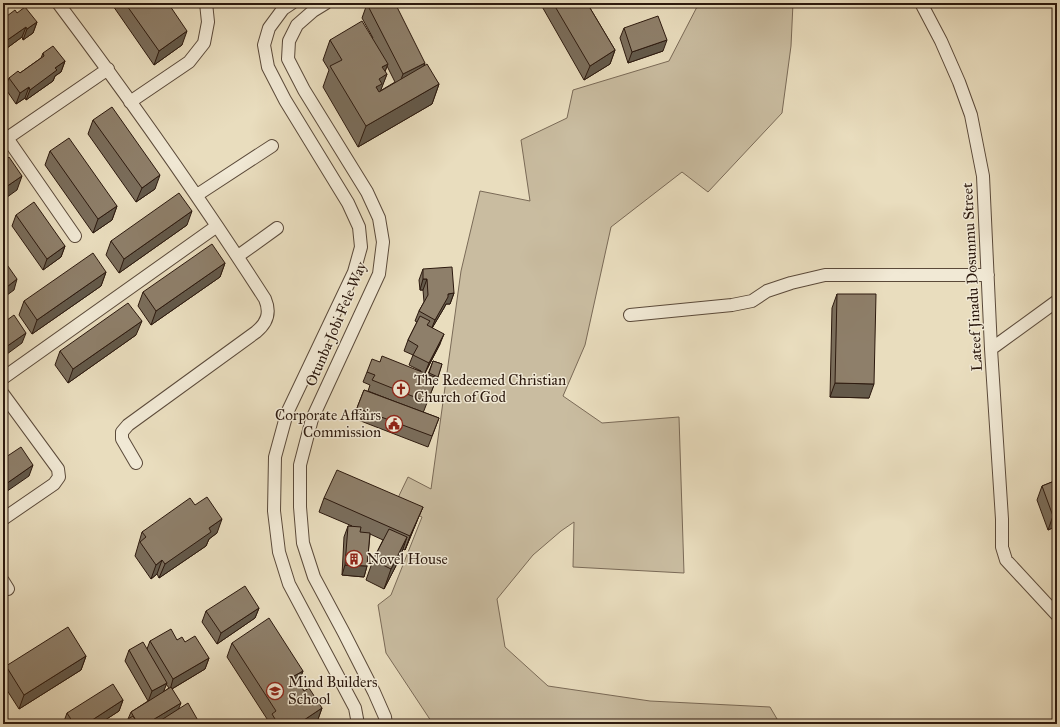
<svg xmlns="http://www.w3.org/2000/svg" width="1060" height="727" viewBox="0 0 1060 727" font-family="'IM FELL Great Primer',serif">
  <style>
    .green { fill: #c9bca0; stroke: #7a6a57 }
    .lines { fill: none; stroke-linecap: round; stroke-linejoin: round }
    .minor-casing { stroke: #5b4a3a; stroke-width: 14 }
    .minor { stroke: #f1e9d5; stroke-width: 12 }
    .wall { fill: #7a6d5b; stroke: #2c190e; fill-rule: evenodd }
    .shaded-wall { fill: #63594a; stroke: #2c190e }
    .building { fill: #8e7f6a; stroke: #2c190e }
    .labels { text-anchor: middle; stroke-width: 3; stroke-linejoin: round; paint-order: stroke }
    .street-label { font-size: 15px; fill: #2c190e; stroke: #f1e9d5 }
    .poi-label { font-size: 15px; fill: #2c190e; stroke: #f1e9d5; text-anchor: start }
  </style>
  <rect width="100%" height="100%" fill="#e9ddbe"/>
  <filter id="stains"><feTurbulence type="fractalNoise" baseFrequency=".005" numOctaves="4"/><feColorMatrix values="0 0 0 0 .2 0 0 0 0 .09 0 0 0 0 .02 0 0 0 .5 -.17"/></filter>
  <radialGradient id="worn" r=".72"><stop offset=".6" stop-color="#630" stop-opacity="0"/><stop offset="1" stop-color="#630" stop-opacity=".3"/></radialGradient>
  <path class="green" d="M699,3H793L791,46L782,113L708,192L682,172L611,227L585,345L563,396L602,423L679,417L684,573L573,567L574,522L561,531L533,555L497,599L505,647L548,686L650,701L770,707L780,724H433L386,653L378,605L391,595L422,517L395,504L408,477L431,489L461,271L480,191L530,201L521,140L567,118L573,90L669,61Z"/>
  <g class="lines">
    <g class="minor-casing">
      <path id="minor" d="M58,3C130,99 200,198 265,299C271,313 267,323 256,332L128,425L122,432V439L136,463
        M292,3L283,9L269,28L264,45L268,67L285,100L348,203L359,227L361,247L354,272L287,413L275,457L274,511L279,552L289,584L355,708L358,724
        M326,3L313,11L297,25L289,41L288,59L304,90L367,192L379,218L383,242L379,274L312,419L300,465V507L303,543L314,577L344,633L374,692L385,717L386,724
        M921,3L941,41L959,82L971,115L983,176L991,349L1002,519V547L1006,560L1057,615
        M130,102L189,62L204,43L208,22L206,3
        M7,138L75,236
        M3,141L108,69
        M197,195L272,146
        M238,256L277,228
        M630,315L732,305L752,301L767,291L791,283L825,275H988
        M991,349L1057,301
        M3,378L217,226
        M3,394L58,469L59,477L54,484L3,519
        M3,581L8,589"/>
    </g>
    <use href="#minor" class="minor"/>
  </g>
  <path class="wall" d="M111,3H168L182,45L154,65Z
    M540,3H587L615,50L610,64L584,80Z
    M367,4L425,65L439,84L432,104L358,147L323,87L329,70L323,60L330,40L373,38L362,18ZM387,66L395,82L380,91L387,74L385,72Z
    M3,19L37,22L33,33L23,40L22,37L3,51Z
    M624,28L663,51L628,63L620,38Z
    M43,53L65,61L61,72L55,76L53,81L26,100L25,98L16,104L5,88L9,78L20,73L41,58Z
    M93,120L155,189L136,202L88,134Z
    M50,151L117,206L112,220L93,233L45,165Z
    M16,215L65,246L61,257L43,270L12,226Z
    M187,225L119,273L106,255L111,241Z
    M225,263L220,277L151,325L138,306L143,292Z
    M423,269L454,293L450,304H446L444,308L432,328L440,344L425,373L428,374L433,361L442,364L437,380H436L423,413L368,391L370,385L363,382L367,372L380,362L421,371L409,365L413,355L404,351L408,340L417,322L415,321L419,311L424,302L423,290H420L419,280Z
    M106,272L101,286L32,334L19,315L24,301Z
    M837,294L869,398L830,397L832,308Z
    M136,335L68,383L55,365L60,351Z
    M364,390L439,418L428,447L353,418Z
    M1057,480V526L1048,530L1037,500L1042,486Z
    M324,498L417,521L405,550L403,549L400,558L384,589L366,580L373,560L383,540L370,534L367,566L364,577L342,575L344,537L348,526H352L319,512Z
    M195,505L217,533L209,539L206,546L159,578L157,574L151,579L135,556L142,532Z
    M259,608L255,618L217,644L202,622L206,611Z
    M177,640L185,642L209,658L205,669L172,689L178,709L128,719L131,712L148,701L125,661L129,650L147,649L150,641ZM166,684L169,688L163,692Z
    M232,643L303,671L298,683L304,691L322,708L317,722L315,724H268L269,722L227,657Z
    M86,656L81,670L19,709L3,684V674L6,666Z
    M123,700L119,711L99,724H63L67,713Z"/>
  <path class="shaded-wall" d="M37,22L33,33L23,40L27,29Z
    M26,27L22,37L3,51V43Z
    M187,31L182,45L154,65L159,51Z
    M667,40L663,51L628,63L632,52Z
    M615,50L610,64L584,80L590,66Z
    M65,61L61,72L55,76L53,81L26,100L30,90L55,68Z
    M425,63L420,76L398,88L403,74Z
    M388,64L383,76L387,74L379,95L376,87L382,67Z
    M439,84L432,104L358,147L366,126Z
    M29,87L25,98L16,104L20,93Z
    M160,175L155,189L136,202L142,188Z
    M22,176L17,190L3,200V189Z
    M117,206L112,220L93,233L98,219Z
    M192,211L187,225L119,273L124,259Z
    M65,246L61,257L43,270L47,259Z
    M225,263L220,277L151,325L156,311Z
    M106,272L101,286L32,334L37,320Z
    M17,279L14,290L3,298V290Z
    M423,279H427L423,290H420Z
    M454,293L450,304H446L444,308L431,330L435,320L448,294Z
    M142,321L136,335L68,383L73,369Z
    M26,333L22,343L3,357V349Z
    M444,334L440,344L425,373L429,363Z
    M835,383L874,384L869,398L830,397Z
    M33,465L29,476L3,494V486Z
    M423,507L417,521L405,550L410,536Z
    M1057,514V526L1048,530L1053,516Z
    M222,519L217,533L209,539L206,546L159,578L165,564L209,528Z
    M407,537L400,558L384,589L391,569Z
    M162,560L157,574L151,579L156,565Z
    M345,565L367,566L364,577L342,575Z
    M259,608L255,618L217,644L221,633Z
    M86,656L81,670L19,709L24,695Z
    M209,658L205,669L170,690L173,679Z
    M303,671L298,684L294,676Z
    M167,683L163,693L148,702L152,691Z
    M123,700L119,711L99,724H86Z
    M181,703L177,713L160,724H146Z
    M322,708L317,722L315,724H298Z"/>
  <path class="building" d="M125,3H168L187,31L159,51Z
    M370,3H395L425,63L403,74L367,4Z
    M553,3H587L615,50L590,66Z
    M25,7L37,22L27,29L26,27L3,43V19L15,10L17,13Z
    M658,16L667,40L632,52L624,28Z
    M362,21L388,64L382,67L387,74L379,79L382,84L376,87L379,92L427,64L439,84L366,126L330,66L342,60L330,40Z
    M53,46L65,61L55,68L57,70L30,90L29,87L20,93L9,78L18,71L20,73L44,56L43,53Z
    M112,107L160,175L142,188L93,120Z
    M69,138L117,206L98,219L50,151Z
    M9,157L22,176L3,189V162Z
    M179,193L192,211L124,259L111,241Z
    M34,202L65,246L47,259L16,215Z
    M212,244L225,263L156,311L143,292Z
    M93,253L106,272L37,320L24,301Z
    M3,259L17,279L3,290Z
    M452,267L454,293L448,294V297L435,320L419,311L428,295L427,279H423V269Z
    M837,294H876L874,384L835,383Z
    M128,303L142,321L73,369L60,351Z
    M14,315L26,333L3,349V323Z
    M420,316L430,321L427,325L444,334L429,363L413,355L418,346L408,340Z
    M382,356L437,378L427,402L372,380L375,375L367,372L372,359L380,362Z
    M433,361L442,364L438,377L429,373Z
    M364,390L439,418L432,436L357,408Z
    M21,447L33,465L3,486V459Z
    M337,470L423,507L410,536L324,498Z
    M1057,480V514L1053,516L1042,486Z
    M207,497L222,519L209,528L211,532L165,564L162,560L156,565L140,542L146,537L142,532L190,498L195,505Z
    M348,526L361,527L360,532L370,533L367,566L345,565Z
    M389,529L407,537L391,569L373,560Z
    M245,586L259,608L221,633L206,611Z
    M269,618L303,671L294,676L304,691L309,688L322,708L298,724H278L272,714L276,711L232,643Z
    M68,627L86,656L24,695L6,666Z
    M171,629L177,640L182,637L185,642L195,636L209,658L173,679L150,641Z
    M143,642L167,683L152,691L129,650Z
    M113,684L123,700L86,724H74L67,713Z
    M171,687L181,703L146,724H138L131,712Z
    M188,703L200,724H155Z
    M133,716L138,724H120Z"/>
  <defs>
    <g id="church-ring" transform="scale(0.9)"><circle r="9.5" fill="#f1e9d5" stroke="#8f2418" stroke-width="1.5"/><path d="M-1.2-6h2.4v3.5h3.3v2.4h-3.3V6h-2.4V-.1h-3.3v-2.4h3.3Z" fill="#8f2418"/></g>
    <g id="civic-ring" transform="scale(0.9)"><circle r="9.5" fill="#f1e9d5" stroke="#8f2418" stroke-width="1.5"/><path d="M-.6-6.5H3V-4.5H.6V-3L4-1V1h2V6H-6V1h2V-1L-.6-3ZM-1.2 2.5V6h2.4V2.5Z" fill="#8f2418"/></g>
    <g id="building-ring" transform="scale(0.9)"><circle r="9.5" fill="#f1e9d5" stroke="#8f2418" stroke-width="1.5"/><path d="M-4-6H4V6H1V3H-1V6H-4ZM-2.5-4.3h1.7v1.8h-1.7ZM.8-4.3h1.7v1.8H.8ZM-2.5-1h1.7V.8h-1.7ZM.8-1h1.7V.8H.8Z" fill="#8f2418"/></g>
    <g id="school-ring" transform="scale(0.9)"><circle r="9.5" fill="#f1e9d5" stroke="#8f2418" stroke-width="1.5"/><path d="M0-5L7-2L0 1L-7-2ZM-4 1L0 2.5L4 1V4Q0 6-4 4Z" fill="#8f2418"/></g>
  </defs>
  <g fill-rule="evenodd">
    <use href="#church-ring" x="401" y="389"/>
    <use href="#civic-ring" x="394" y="424"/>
    <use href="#building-ring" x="354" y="559"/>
    <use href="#school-ring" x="275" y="691"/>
  </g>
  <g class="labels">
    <g class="street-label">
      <text transform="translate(972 277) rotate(-93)" y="5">Lateef Jinadu Dosunmu Street</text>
      <text transform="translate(336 324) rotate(-67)" y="5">Otunba Jobi Fele Way</text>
    </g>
    <g class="poi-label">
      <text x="414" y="385">The Redeemed Christian<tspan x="414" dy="17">Church of God</tspan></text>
      <text x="381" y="420" text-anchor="end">Corporate Affairs<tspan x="381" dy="17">Commission</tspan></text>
      <text x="367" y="564">Novel House</text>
      <text x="288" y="687">Mind Builders<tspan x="288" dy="17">School</tspan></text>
    </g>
  </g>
  <rect width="1060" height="727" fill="none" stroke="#e9ddbe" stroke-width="16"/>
  <rect x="4" y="4" width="1052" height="719" fill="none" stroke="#2c190e" stroke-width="2"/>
  <rect x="8" y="8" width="1044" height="711" fill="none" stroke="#2c190e"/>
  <rect width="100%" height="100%" filter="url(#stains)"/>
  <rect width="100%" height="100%" fill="url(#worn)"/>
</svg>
